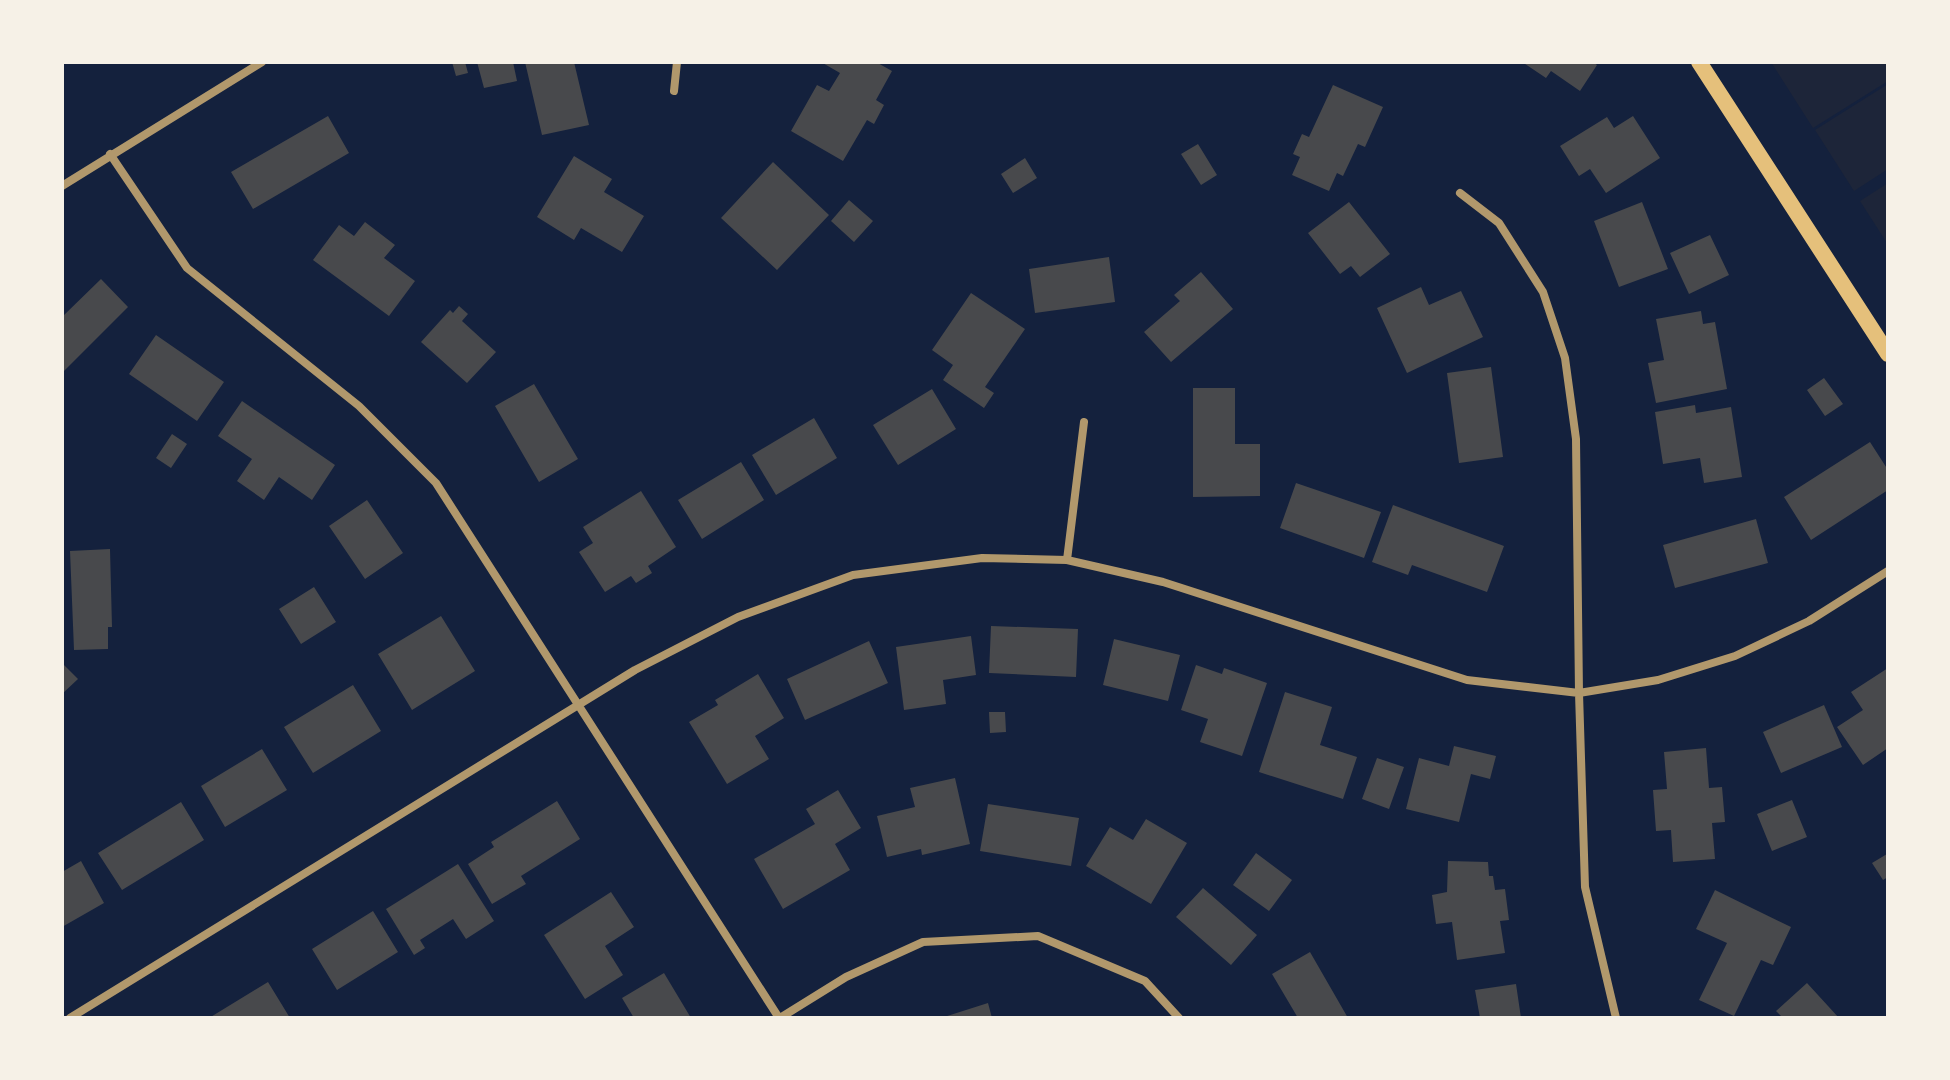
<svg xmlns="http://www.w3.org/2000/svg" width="1950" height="1080" viewBox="0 0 1950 1080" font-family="Overpass,sans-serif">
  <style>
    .green { fill: #1d2539 }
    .building { fill: #48494c }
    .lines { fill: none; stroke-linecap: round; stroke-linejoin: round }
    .minor { stroke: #b1986c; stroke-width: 8 }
    .secondary { stroke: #e5c07b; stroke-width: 16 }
  </style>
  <rect width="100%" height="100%" fill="#14213d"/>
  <path class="green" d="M1771,62H1888V81L1813,128Z
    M1888,84V169L1854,191L1815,130Z
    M1888,183V242L1887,243L1860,201Z"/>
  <path class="building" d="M452,62H465L468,73L456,76Z
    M477,62H513L517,81L484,88Z
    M525,62H574L589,125L542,135Z
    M821,62H876L892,71L876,100L884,105L874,124L867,120L843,161L791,131L817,85L829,91L840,73Z
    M1522,62H1593L1597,65L1580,91L1551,71L1546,78Z
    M1333,85L1383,107L1365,147L1358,144L1343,176L1337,173L1329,191L1292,175L1300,157L1293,154L1302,134L1309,137Z
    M328,116L349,153L253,209L231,172Z
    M1633,116L1660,158L1606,193L1590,169L1579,176L1560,146L1607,117L1614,128Z
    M1198,144L1217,175L1201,185L1181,154Z
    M574,156L612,179L604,192L644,216L622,252L581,228L574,240L537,217Z
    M1025,158L1037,178L1013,193L1001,174Z
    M773,162L829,215L777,270L721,218Z
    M849,200L873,221L854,242L831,221Z
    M1349,202L1390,254L1360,277L1351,266L1340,274L1308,233Z
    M1642,202L1668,269L1619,287L1594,221Z
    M365,222L395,245L384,258L415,281L389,316L313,260L339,225L354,236Z
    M1710,235L1729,275L1689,294L1670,253Z
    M1109,257L1115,302L1035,313L1029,269Z
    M1201,272L1233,309L1171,362L1144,332L1180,301L1174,295Z
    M101,279L128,307L62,373V317Z
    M1421,287L1429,305L1461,291L1483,337L1407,373L1377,308Z
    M971,293L1025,329L985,387L994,393L984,408L943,380L953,365L932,350Z
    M459,306L468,314L462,321L496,352L467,383L421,342L450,310L453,313Z
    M1701,311L1703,324L1715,322L1727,389L1656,403L1648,363L1664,360L1656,319Z
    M156,335L224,382L197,421L129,374Z
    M1491,367L1503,457L1459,463L1447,373Z
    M1824,378L1843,404L1825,416L1807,390Z
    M534,384L578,459L539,482L495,406Z
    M1193,388H1235V444H1260V496L1193,497Z
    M932,389L956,429L898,465L873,425Z
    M242,401L335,465L312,500L279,477L264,500L237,481L252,459L218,436Z
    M1695,405L1696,413L1731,407L1742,477L1704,483L1700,458L1663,464L1655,412Z
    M814,418L837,458L776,495L752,455Z
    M172,434L187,444L171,468L156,458Z
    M1870,442L1888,470V490L1811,540L1784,497Z
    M741,462L764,500L702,539L678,500Z
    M1296,483L1381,512L1364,558L1280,528Z
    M641,491L676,547L648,566L652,573L636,583L631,576L605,592L579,552L593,543L583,527Z
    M367,500L403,553L365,579L329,526Z
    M1393,505L1504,546L1487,592L1412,565L1408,575L1372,562Z
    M1756,519L1768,563L1675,588L1663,545Z
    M110,549L112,627H108V649L74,650L70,551Z
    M314,587L336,622L301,644L279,609Z
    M441,616L475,671L412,710L378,654Z
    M991,626L1078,629L1076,677L989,673Z
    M971,636L976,675L943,680L946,704L904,710L896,647Z
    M1114,639L1180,655L1168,701L1103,685Z
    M869,641L888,683L805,720L787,679Z
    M62,663L78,679L62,694Z
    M1196,665L1222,674L1224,668L1267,683L1242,756L1200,742L1208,719L1181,710Z
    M1888,668V748L1863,765L1837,727L1863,710L1851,692Z
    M758,674L784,718L755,736L769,759L727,784L689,722L718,705L715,700Z
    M353,685L381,731L313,773L284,727Z
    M1285,692L1332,707L1320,745L1357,757L1343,799L1259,772Z
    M1824,705L1842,747L1781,773L1763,732Z
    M989,712H1005L1006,732L990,733Z
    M1454,746L1496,756L1490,779L1471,774L1459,822L1406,809L1419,758L1449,766Z
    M1706,748L1709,788L1722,787L1725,822L1712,823L1715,859L1673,862L1671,830L1656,831L1653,790L1667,789L1664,752Z
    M262,749L287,790L225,827L201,786Z
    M1377,758L1404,767L1389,809L1362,799Z
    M955,778L970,844L922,855L921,849L887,857L877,816L915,807L910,788Z
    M838,790L861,828L835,844L850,870L783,909L754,859L815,824L806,809Z
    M1792,800L1807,837L1772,851L1757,814Z
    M557,801L580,839L521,876L526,884L492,904L468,864L494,847L491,842Z
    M181,802L204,840L122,890L98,853Z
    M988,804L1079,818L1071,866L980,851Z
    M1146,819L1187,843L1151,904L1086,866L1110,827L1133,840Z
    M1256,853L1292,880L1269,911L1233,885Z
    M1887,854L1888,877L1883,880L1872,863Z
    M81,861L104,903L62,927V872Z
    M1448,861L1488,862L1489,876H1493L1495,890L1505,889L1509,920L1500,921L1505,953L1457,960L1452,922L1436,924L1432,895L1447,892Z
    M458,864L494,921L466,939L453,919L420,940L425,948L414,955L386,909Z
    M1203,888L1257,935L1231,965L1176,917Z
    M1715,890L1791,927L1773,965L1761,960L1734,1016L1699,1000L1727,943L1696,929Z
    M611,892L634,927L605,946L623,975L585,999L544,935Z
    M373,911L398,952L337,990L312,949Z
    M1310,952L1348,1018H1298L1272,974Z
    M664,973L691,1018H634L622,998Z
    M268,982L290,1018H209Z
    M1807,983L1839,1018H1783L1776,1011Z
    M1516,984L1521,1018H1480L1475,990Z
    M988,1003L992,1018H944V1017Z"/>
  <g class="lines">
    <path class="minor" d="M674,91L677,62
      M110,154L187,268L359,406L436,483L779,1018
      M62,186L262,62
      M1460,193L1499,223L1543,292L1565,358L1576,439L1579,693L1585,887L1616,1018
      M1067,560L1084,422
      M70,1018L635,670L738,617L853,575L982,558L1067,560L1163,582L1467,680L1579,693L1658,680L1735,656L1809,621L1888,571
      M780,1018L846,977L923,942L1038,936L1145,981L1179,1018"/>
    <path class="secondary" d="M1699,62L1888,354"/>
  </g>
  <rect width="1950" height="1080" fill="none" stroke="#f6f1e7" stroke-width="128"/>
</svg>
